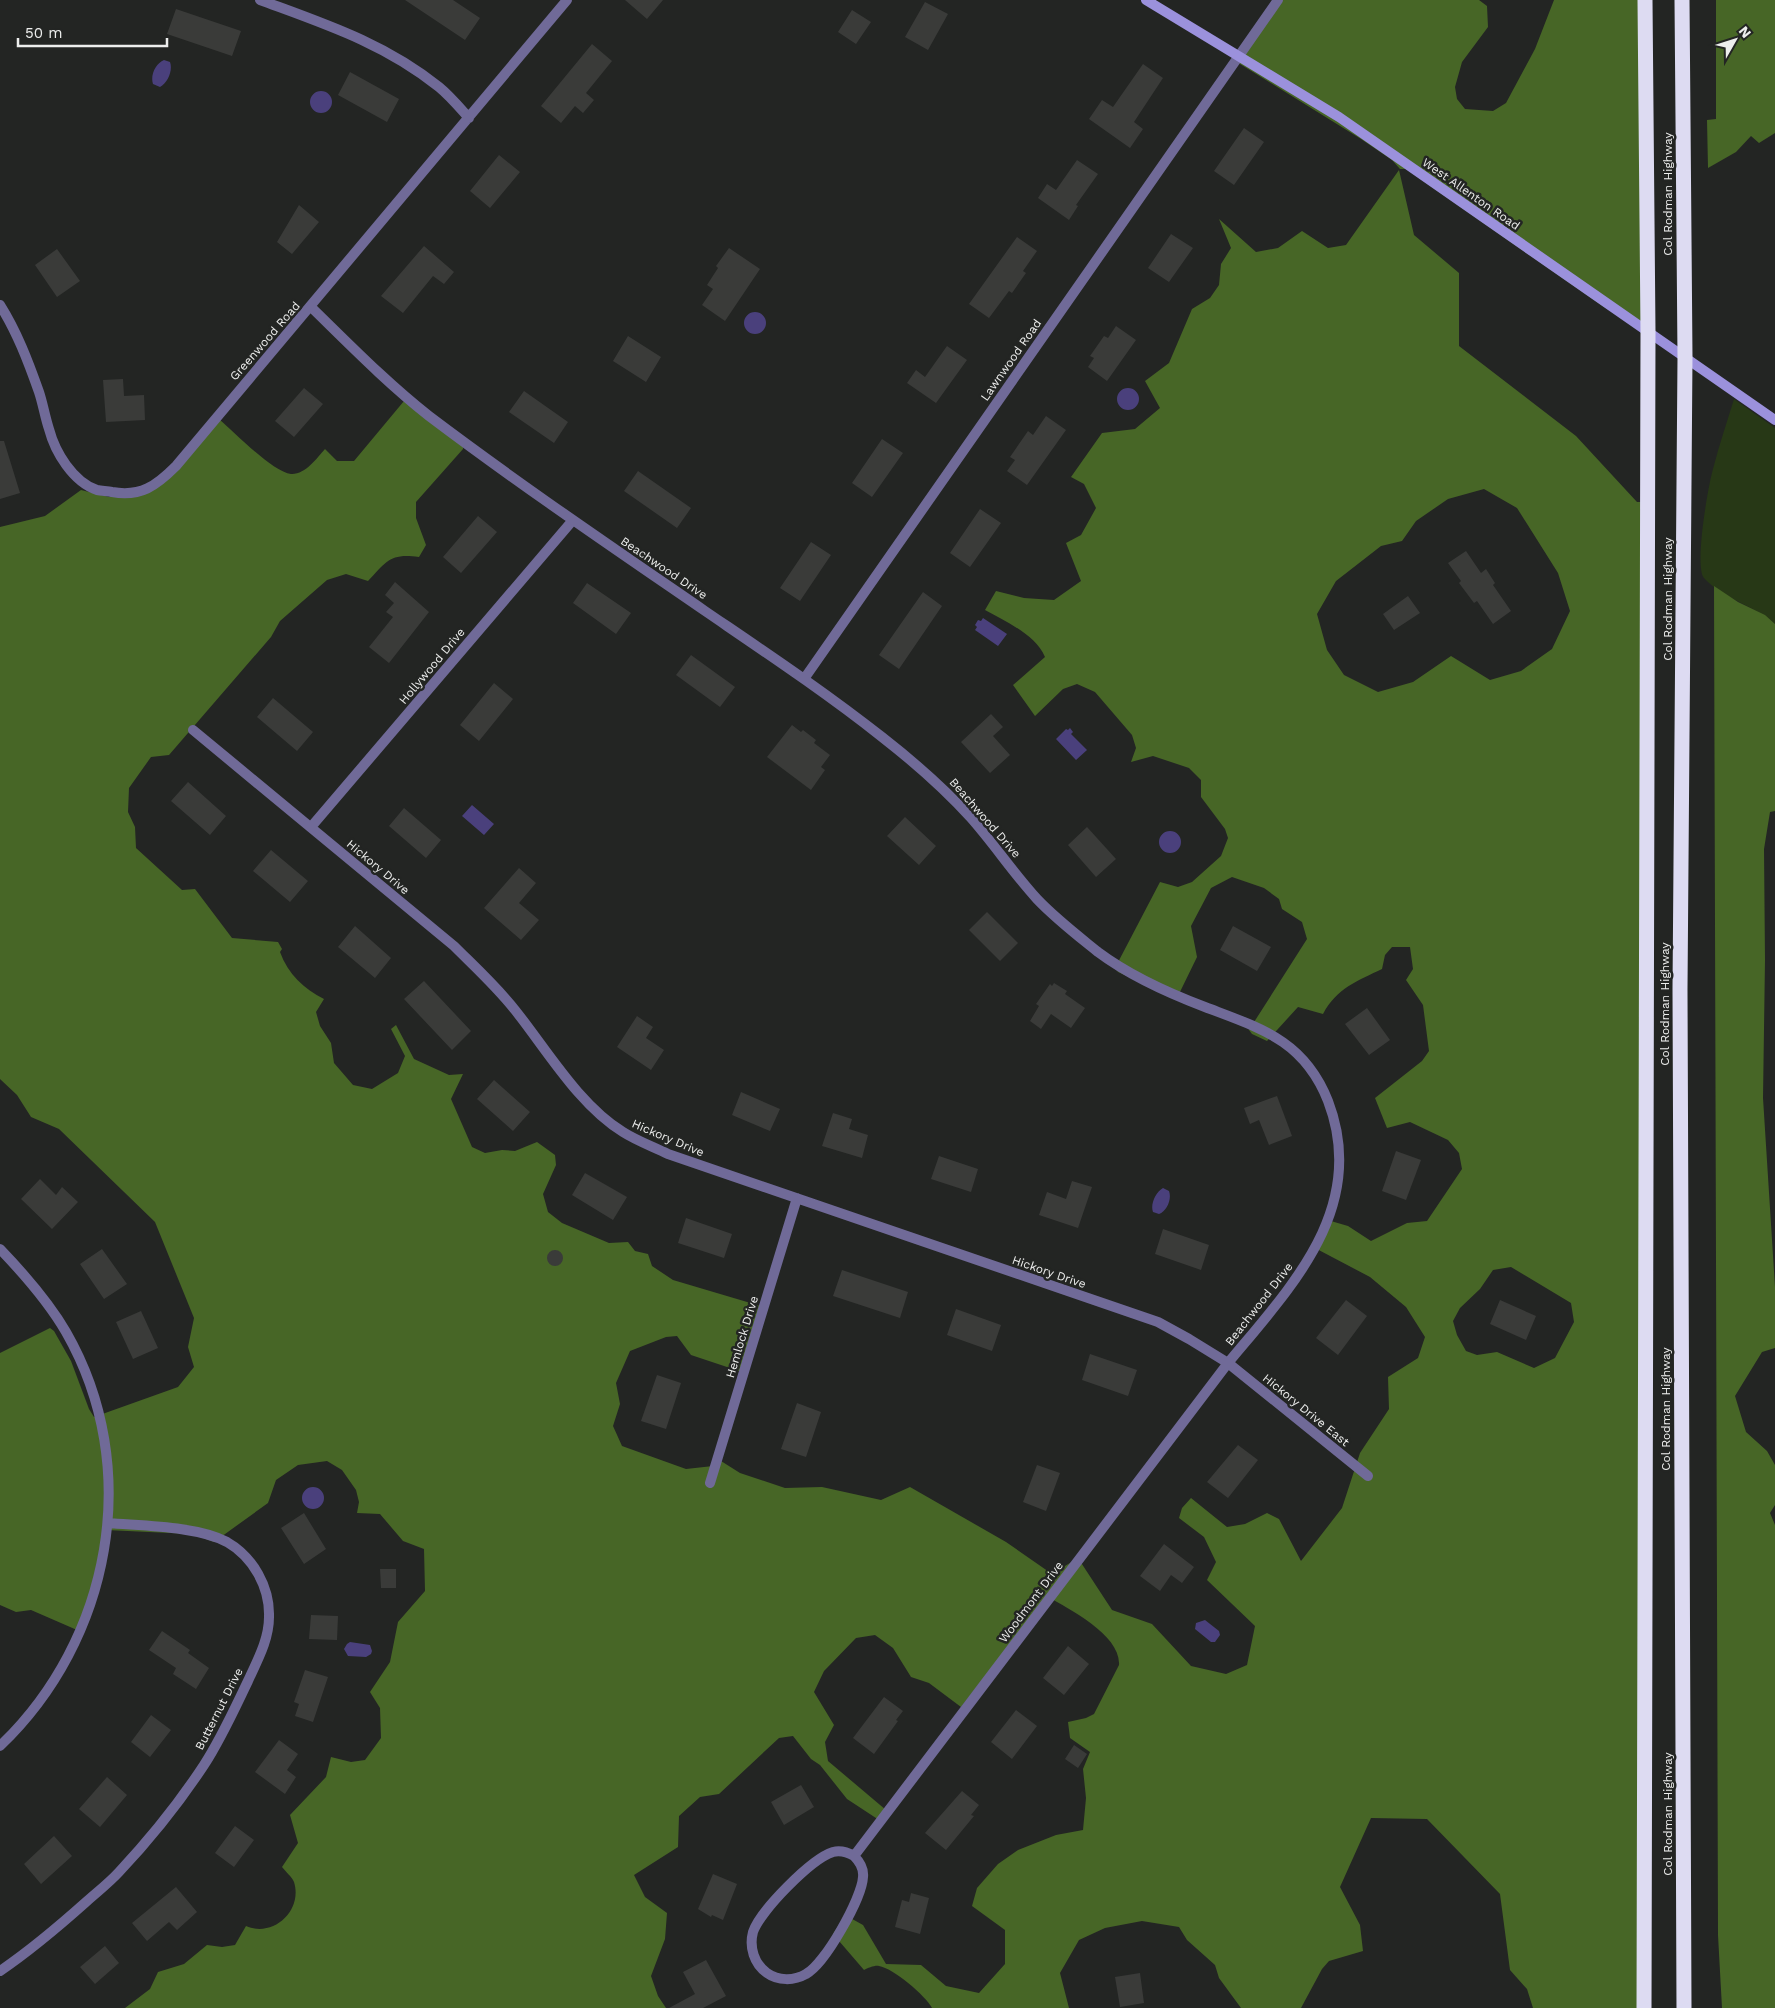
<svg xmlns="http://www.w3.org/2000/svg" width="1775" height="2008" viewBox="0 0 1775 2008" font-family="'Work Sans',sans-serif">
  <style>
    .green { fill: #273816 }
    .forest { fill: #476626; fill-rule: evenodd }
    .water { fill: #4a407c }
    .building { fill: #3a3b39 }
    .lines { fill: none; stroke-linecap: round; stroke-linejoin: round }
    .street { stroke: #706a98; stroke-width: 10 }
    .secondary { stroke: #9b91dc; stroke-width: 10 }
    .highway { stroke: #dddbf2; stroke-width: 15 }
    .labels { text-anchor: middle; stroke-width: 5; stroke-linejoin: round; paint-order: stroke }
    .street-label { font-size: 12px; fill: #edeeed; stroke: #232523 }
  </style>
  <rect width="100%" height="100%" fill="#232523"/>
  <path class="green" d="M1734,399L1775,428V624C1754,605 1723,599 1704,578C1694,567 1708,486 1713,469C1719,445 1727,422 1734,399Z"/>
  <path class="forest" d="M1277,0H1479L1487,6L1488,27L1462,62L1455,87L1457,99L1465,109L1493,111L1506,103L1535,49L1554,0H1644L1643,330L1604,307L1406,169H1400L1392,160L1361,139L1240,64L1235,58Z
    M1716,0H1775V133L1759,143L1751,136L1736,152L1708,168L1707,120L1716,119Z
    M1399,170L1414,235L1459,273V346L1576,436L1637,502H1645V2008H1533L1527,1989L1510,1970L1500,1894L1427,1819L1371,1818L1340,1887L1360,1925L1363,1951L1329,1961L1322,1969L1301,2008H1241L1219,1978L1215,1965L1187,1940L1179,1927L1142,1921L1105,1928L1079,1940L1060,1973L1069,2008H932C926,1996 893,1968 879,1966C875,1965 868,1968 864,1970L833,1934L845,1915L863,1925L886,1964L921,1965L946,1986L979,1993L1005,1964V1930L972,1906L977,1888L998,1864L1018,1850L1056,1835L1083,1830L1086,1798L1083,1769L1090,1752L1070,1738L1068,1722L1086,1718L1094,1714L1119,1665C1121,1635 1070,1610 1047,1596L961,1707L929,1683L911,1677L893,1648L875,1635L856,1638L824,1671L814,1692L834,1725L825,1742L828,1761L886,1810L879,1820L847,1799L820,1765L811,1759L793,1736L779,1738L719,1794L700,1797L679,1816L678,1847L634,1875L645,1897L667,1913L665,1939L651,1976L658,1996L666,2008H125L150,1989L158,1972L184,1964L207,1945L222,1947L235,1945L246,1926C273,1938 303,1911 294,1882C292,1877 285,1871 282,1867L298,1843L290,1815L326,1777L331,1757L351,1762L365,1760L381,1738L380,1708L370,1692L390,1662L398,1622L425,1591L424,1549L403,1541L380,1514L357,1513L359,1502L356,1490L342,1470L327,1461L298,1465L276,1480L268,1503L214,1542L192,1534L106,1530L99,1576L77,1630L31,1610L16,1612L0,1605V1353L50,1328L54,1331L71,1361L89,1409L94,1417L178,1387L194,1367L188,1347L194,1318L155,1222L59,1129L31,1117L17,1095L0,1079V527L45,516L81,490L109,497L154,486L220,420C235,433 273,472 291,474C305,475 317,458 325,449L337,461H354L404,401L463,445V449L416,502V518L426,545L419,557C390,553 387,561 368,581L346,574L327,580L280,621L271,637L169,755L151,757L129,788L128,812L135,827L136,848L182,890L195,889L232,938L278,942L282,949L280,952C288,974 304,989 324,999L316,1012L320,1026L331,1043L334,1063L353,1085L372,1089L398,1073L405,1056L391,1029L396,1025L414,1059L449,1075L463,1074L451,1099L472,1147L485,1153L502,1150L515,1151L537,1142L555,1155L556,1165L543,1194L548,1212L562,1223L609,1243L628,1242L635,1251L648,1254L652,1266L673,1280L764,1307L744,1370L739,1371L691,1355L677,1336L666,1337L630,1351L616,1383L620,1404L613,1426L622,1446L686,1469L713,1466L721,1461L740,1473L785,1488L822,1487L881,1500L910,1487L1006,1542L1052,1574L1078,1558L1112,1610L1152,1624L1191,1666L1226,1674L1247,1665L1255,1626L1207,1580L1216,1562L1204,1537L1179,1518L1182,1508L1191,1498L1227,1527L1245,1524L1267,1513L1279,1519L1301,1561L1342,1508L1360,1453L1389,1409L1388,1377L1418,1358L1425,1337L1406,1307L1370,1277L1313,1247L1324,1219L1348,1226L1371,1241L1407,1223L1427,1221L1462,1169L1459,1153L1448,1140L1410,1122L1387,1128L1375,1098L1422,1061L1429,1051L1423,1005L1406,980L1413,969L1410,947H1392L1385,955L1382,969C1357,981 1337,988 1323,1014L1298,1007L1267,1041L1252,1034L1249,1030L1307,939L1302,922L1282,909L1279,899L1264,888L1232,877L1211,888L1191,926L1197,957L1178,996L1168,995L1118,972L1115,968L1160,882L1178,887L1192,882L1221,856L1228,838L1225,829L1201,797V780L1189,768L1153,756L1131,762L1136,748L1132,735L1095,692L1077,684L1063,689L1035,716L1013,685L1045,657C1035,634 1006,622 985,610L996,591L1024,598L1054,600L1081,581L1066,543L1081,535L1096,508L1084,484L1071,477L1102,433L1135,429L1160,408L1145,381L1169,363L1192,309L1210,298L1219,285L1221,264L1231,248L1219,219L1256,252L1278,248L1302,231L1328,248L1346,245ZM1484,489L1517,508L1558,573L1570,611L1552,649L1521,671L1490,680L1451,656L1413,682L1378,692L1344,675L1327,650L1317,614L1336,581L1381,546L1402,541L1416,521L1448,499ZM1511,1267L1571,1303L1574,1322L1555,1358L1534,1368L1497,1352L1477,1355L1466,1351L1457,1335L1453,1321L1460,1308L1480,1289L1493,1270Z
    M1714,586L1738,602L1765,615L1775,624V811L1770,812L1764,849L1765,960L1763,1098L1775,1287V1348L1762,1352L1735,1396L1746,1432L1767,1451L1775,1465V1505L1770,1513L1775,1525V2008H1722L1718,1935Z"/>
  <path class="water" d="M164,60L170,62C173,70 168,83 160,87L153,84C150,75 156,63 164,60Z
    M310 102a11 11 0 1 1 22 0a11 11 0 1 1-22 0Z
    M744 323a11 11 0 1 1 22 0a11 11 0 1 1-22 0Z
    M1117 399a11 11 0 1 1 22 0a11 11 0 1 1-22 0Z
    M983,618L1007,634L998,646L975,630L977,627L975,625L978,620L981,621Z
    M1070,728L1073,732L1071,734L1087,750L1076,760L1056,739L1066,729L1068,730Z
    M472,805L494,824L484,835L462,816Z
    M1159 842a11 11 0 1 1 22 0a11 11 0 1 1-22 0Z
    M1163,1188L1169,1191C1172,1199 1167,1211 1159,1214L1153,1212C1150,1204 1156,1192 1163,1188Z
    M302 1498a11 11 0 1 1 22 0a11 11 0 1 1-22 0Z
    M1205,1620L1219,1631L1220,1635L1215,1642H1211L1195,1629L1196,1623Z
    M350,1642L370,1645L372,1651L371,1654L366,1657L348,1656L344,1649L347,1644Z"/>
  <path class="building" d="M405,0H453L480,18L465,40Z
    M625,0H663L647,19Z
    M925,2L948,14L928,50L905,37Z
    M176,9L241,31L232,56L167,34Z
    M852,10L871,22L856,44L838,32Z
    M592,44L612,61L586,93L594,100L583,113L575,106L561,123L541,106Z
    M1143,64L1163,78L1134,122L1143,129L1130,148L1089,119L1102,100L1113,107Z
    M350,72L399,99L387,122L338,95Z
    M1244,128L1264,142L1234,185L1214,171Z
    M499,155L520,172L490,208L470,191Z
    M1077,160L1098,174L1076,205L1078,206L1069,220L1038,198L1047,184L1056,190Z
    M299,205L319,222L292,254L277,242Z
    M1171,234L1193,248L1169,282L1148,268Z
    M1017,237L1037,251L1023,271L1026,273L1012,293L1009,291L989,318L969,304Z
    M424,246L454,272L444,284L433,276L403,313L381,296Z
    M729,248L760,269L725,321L702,305L713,289L707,285L718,268L716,266Z
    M57,249L80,281L57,297L35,265Z
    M1116,326L1136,340L1107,381L1088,367L1094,358L1090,356L1104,336L1108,338Z
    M628,336L661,357L646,382L613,361Z
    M947,346L967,360L936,403L907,383L916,370L925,377Z
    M123,379L124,396L144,395L145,420L106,422L103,380Z
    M304,388L323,404L294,437L275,421Z
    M524,391L568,422L554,443L509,412Z
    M1046,416L1066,430L1027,485L1007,471L1015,460L1010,457L1028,431L1033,435Z
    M882,439L903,453L872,497L852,483Z
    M0,441H4L20,493L0,499Z
    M638,471L691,508L677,528L624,491Z
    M980,509L1001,523L970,567L950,553Z
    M478,516L497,532L461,573L443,557Z
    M811,542L831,555L800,601L780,588Z
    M1466,551L1481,573L1486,569L1495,583L1493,585L1511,611L1493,624L1477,601L1474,603L1459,583L1461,581L1448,563Z
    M395,582L429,612L389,663L369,647L393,617L386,612L394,603L385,595Z
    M587,583L631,613L616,634L573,603Z
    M923,592L942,606L899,669L879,655Z
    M1408,596L1420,613L1394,630L1383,614Z
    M691,655L735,687L720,707L676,675Z
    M494,683L513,699L479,741L460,725Z
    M273,698L313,732L297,751L257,717Z
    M991,714L1003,727L993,736L1010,755L990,773L961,742Z
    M792,725L801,732L803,730L816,740L814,743L830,755L821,767L825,770L811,790L767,757Z
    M188,782L226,816L210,835L171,801Z
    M404,808L441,840L426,858L389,826Z
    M905,817L936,846L919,865L887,836Z
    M1087,827L1116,859L1096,877L1068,845Z
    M271,850L308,881L290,902L253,871Z
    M519,868L536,883L519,903L539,920L521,940L484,908Z
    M987,912L1018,943L1000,961L969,930Z
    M355,926L391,958L375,978L338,947Z
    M1233,926L1271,947L1257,971L1220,950Z
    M424,981L471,1031L452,1050L404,999Z
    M1054,983L1067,991L1065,994L1085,1008L1071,1028L1051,1014L1041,1029L1030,1021L1039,1006L1036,1004L1050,984L1052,986Z
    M1367,1008L1390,1040L1369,1055L1345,1024Z
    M637,1016L653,1027L646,1038L664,1050L651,1070L617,1047Z
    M494,1080L530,1112L513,1131L477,1099Z
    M741,1092L780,1109L770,1131L732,1115Z
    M1277,1096L1292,1136L1269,1145L1259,1120L1250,1124L1244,1108Z
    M833,1113L852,1119L849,1129L868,1135L862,1158L822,1146Z
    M1396,1151L1421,1160L1406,1200L1382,1191Z
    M939,1156L978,1169L971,1192L931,1179Z
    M585,1173L627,1197L613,1220L572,1195Z
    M40,1179L56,1195L62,1187L78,1202L52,1229L21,1199Z
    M1072,1181L1092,1187L1078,1228L1039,1215L1047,1192L1066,1199Z
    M686,1218L732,1234L724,1258L678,1243Z
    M1163,1229L1209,1245L1201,1270L1155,1254Z
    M102,1249L127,1284L104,1299L80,1264Z
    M547 1258a8 8 0 1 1 16 0a8 8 0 1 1-16 0Z
    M842,1270L908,1292L900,1318L833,1296Z
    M1346,1300L1367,1316L1338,1355L1316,1338Z
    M1500,1300L1536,1316L1526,1340L1490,1324Z
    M956,1309L1001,1325L992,1351L947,1335Z
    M141,1311L158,1348L133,1359L116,1322Z
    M1090,1354L1137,1370L1128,1396L1082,1380Z
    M657,1375L681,1383L666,1429L641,1421Z
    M797,1403L821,1412L806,1457L781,1449Z
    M1238,1445L1258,1460L1228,1498L1207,1482Z
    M1037,1465L1060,1473L1046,1511L1023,1502Z
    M304,1513L326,1549L304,1564L281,1528Z
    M1164,1544L1194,1567L1182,1583L1171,1575L1160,1591L1140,1576Z
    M380,1569H396V1588H381Z
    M311,1615L338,1616L337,1640L309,1639Z
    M162,1631L190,1650L188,1653L209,1668L196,1689L173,1674L176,1668L149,1650Z
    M1068,1646L1089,1664L1064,1695L1043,1678Z
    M305,1670L328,1677L313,1722L295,1716L299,1704L294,1702Z
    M884,1697L903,1711L896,1720L898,1721L874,1754L853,1738Z
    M1016,1710L1037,1726L1012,1759L991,1742Z
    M151,1715L171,1730L150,1757L131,1742Z
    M279,1740L298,1754L287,1770L296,1777L285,1794L255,1772Z
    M1074,1745L1087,1754L1078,1768L1065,1759Z
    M107,1777L127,1795L100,1827L79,1809Z
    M801,1785L814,1807L784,1825L771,1802Z
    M962,1791L979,1805L971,1815L974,1816L946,1850L925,1833Z
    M235,1826L254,1840L234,1867L215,1853Z
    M54,1836L72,1856L41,1884L24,1864Z
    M713,1874L737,1884L723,1920L712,1915L711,1917L698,1909Z
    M176,1887L197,1912L177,1930L169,1922L147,1941L132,1923Z
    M911,1893L929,1898L920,1934L895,1927L902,1900L909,1902Z
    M105,1946L119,1963L95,1984L80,1967Z
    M706,1960L726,1996L703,2008H669L695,1994L683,1972Z
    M1140,1973L1144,2003L1120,2007L1115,1977Z"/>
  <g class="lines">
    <path class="street" d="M260,0C325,24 384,43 439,87C450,96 460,108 469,118
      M0,305C17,332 28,361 39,392C43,404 45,417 49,429C55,452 73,482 97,490C102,491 107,491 112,492C141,497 156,486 176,466L567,0
      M311,307C349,344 387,383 429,416C519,484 612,547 705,611C765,652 825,692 882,737C914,762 944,788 971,818C994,844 1014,874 1037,899C1056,919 1077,935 1098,952C1130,976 1168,993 1205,1007C1260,1028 1304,1040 1328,1101C1369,1208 1291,1287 1228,1363L854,1856C847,1852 841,1850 833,1852C811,1859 760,1911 753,1932C749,1947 754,1964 767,1973C778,1981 794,1981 806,1974C825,1964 862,1898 863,1877C864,1868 860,1862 854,1856
      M804,679L1278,0
      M193,730L454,946C475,967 497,987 515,1010C547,1050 579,1105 623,1132C637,1141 654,1147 668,1154L1158,1322L1189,1339L1228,1363L1368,1476
      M311,827L573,520
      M0,1249C25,1275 48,1301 66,1332C144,1468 111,1640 0,1746
      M710,1483L797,1198
      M0,1971C31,1950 58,1927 86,1902C97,1892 109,1883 119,1872C150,1839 179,1803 204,1765C221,1739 234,1710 248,1681C257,1661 269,1640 269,1617C270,1587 253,1557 227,1542C197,1526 142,1526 108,1523"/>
    <path class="secondary" d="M1146,0L1339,117L1775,420"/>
    <path class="highway" d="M1682,0L1685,357L1680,989L1684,2008
      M1644,2008L1648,332L1645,0"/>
  </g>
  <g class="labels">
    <g class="street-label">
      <text transform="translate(1471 194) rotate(35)" y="4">West Allenton Road</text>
      <text transform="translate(1668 194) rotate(-90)" y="4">Col Rodman Highway</text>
      <text transform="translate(265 341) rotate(-49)" y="4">Greenwood Road</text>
      <text transform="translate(1011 360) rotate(-55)" y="4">Lawnwood Road</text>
      <text transform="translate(664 568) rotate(34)" y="4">Beachwood Drive</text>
      <text transform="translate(1668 599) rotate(-90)" y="4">Col Rodman Highway</text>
      <text transform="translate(432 666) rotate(-50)" y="4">Hollywood Drive</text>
      <text transform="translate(985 818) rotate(49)" y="4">Beachwood Drive</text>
      <text transform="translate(378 867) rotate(40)" y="4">Hickory Drive</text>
      <text transform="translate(1665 1004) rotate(-90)" y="4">Col Rodman Highway</text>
      <text transform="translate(668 1138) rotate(23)" y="4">Hickory Drive</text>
      <text transform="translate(1049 1272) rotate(19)" y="4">Hickory Drive</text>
      <text transform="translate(1259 1304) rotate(-52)" y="4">Beachwood Drive</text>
      <text transform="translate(742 1337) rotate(-73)" y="4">Hemlock Drive</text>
      <text transform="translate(1666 1409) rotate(-90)" y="4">Col Rodman Highway</text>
      <text transform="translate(1306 1410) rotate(39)" y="4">Hickory Drive East</text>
      <text transform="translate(1031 1602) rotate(-53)" y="4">Woodmont Drive</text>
      <text transform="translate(219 1709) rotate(-63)" y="4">Butternut Drive</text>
      <text transform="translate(1668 1814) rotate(-90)" y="4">Col Rodman Highway</text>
    </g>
  </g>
  <g transform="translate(1735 40) rotate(51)" stroke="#232523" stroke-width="4" paint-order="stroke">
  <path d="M0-4L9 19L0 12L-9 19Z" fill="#edeeed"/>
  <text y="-8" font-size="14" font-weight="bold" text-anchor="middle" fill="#edeeed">N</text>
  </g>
  <path d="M18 38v8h149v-8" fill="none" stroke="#edeeed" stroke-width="2.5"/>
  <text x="25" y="38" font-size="15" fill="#edeeed" stroke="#232523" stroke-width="4" paint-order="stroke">50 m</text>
</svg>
